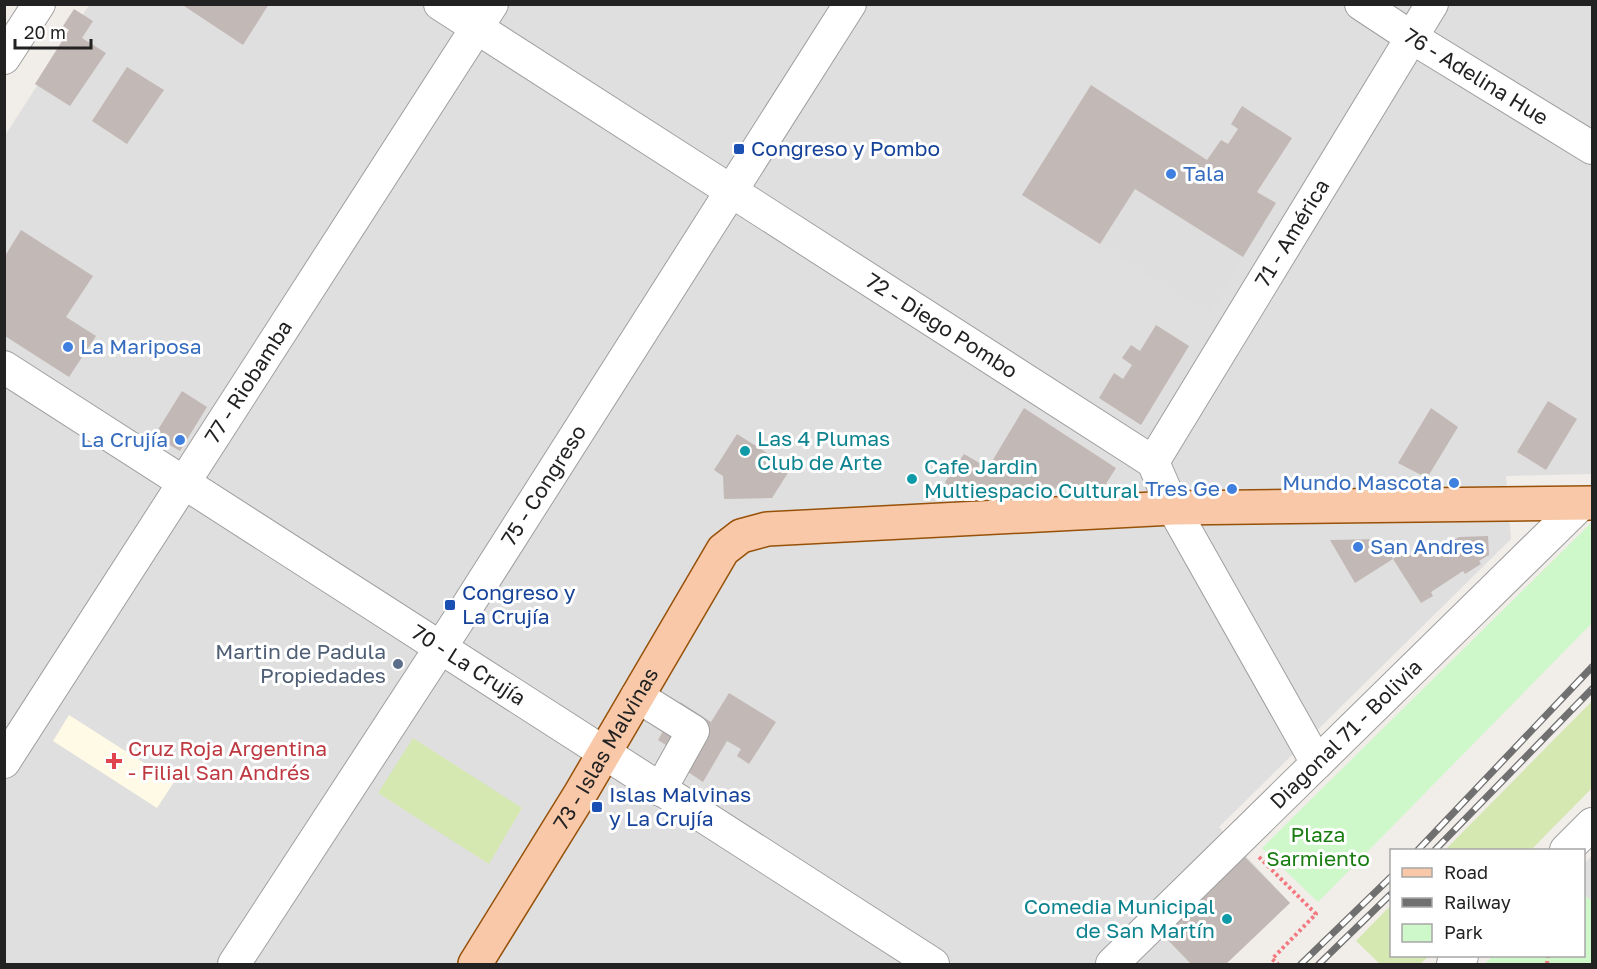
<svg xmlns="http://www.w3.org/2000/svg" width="1597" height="969" viewBox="0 0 1597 969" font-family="'Golos Text',sans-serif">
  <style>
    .residential { fill: #e0dfdf }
    .education { fill: #fefae6 }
    .grass { fill: #d5e8b2 }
    .park { fill: #cef7ca }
    .parking { fill: #dedede }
    .building { fill: #c2b8b5 }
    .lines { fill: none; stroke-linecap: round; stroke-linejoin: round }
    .minor-casing { stroke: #9f9f9f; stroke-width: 34 }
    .major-casing { stroke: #975108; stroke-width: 36 }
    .path { stroke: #f3787f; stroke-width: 4; stroke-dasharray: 3 3; stroke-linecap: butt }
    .minor { stroke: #fff; stroke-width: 32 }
    .major { stroke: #f8c8a8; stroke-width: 33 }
    .rail-casing { stroke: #707070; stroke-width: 7 }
    .rail { stroke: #fff; stroke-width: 4.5; stroke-dasharray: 14; stroke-linecap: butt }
    .transit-dot { fill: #1a4fb4; stroke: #fff; stroke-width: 2 }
    .shop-dot { fill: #3f7fe0; stroke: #fff; stroke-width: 2 }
    .culture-dot { fill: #0f9aa8; stroke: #fff; stroke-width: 2 }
    .service-dot { fill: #5c6f8a; stroke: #fff; stroke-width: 2 }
    .health-dot { fill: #e0444e; stroke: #fff; stroke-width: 2 }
    .labels { text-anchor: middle; stroke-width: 6; stroke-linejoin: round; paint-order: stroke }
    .street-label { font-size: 21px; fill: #222; stroke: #fff }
    .transit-label { font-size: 21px; fill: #164399; stroke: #fff; text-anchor: start }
    .shop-label { font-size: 21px; fill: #366cbe; stroke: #fff; text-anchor: start }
    .culture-label { font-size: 21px; fill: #0d838f; stroke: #fff; text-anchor: start }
    .service-label { font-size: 21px; fill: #4e5e75; stroke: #fff; text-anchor: end }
    .health-label { font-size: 21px; fill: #be3a42; stroke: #fff; text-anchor: start }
    .park-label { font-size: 21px; fill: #1a7d12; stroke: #fff }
  </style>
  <rect width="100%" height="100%" fill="#f1ede9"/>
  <path class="residential" d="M89,5H1592V474L1506,476L1511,539L1219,827L1290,903L1226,964H5L4,137Z
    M1592,855V901L1584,895V864Z"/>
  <path class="education" d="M69,715L174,782L157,808L53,741Z"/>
  <path class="grass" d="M1592,701V788L1531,850H1445Z
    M413,738L522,808L489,864L378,793Z
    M1391,905L1392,956H1429L1420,964H1380L1356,941Z"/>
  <path class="park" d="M1592,522V623L1318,902L1262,848Z
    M1584,895L1592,901V964H1484L1493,956H1584Z"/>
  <path class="parking" d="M1135,189L1243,257L1209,314L1100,244Z"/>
  <path class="building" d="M181,4H269L243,45Z
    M74,9L93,21L82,38L106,53L70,106L35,84L69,30L63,26Z
    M127,67L164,90L127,144L92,121Z
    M1091,85L1207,160L1221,140L1228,144L1238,129L1231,124L1242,106L1292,138L1257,192L1276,203L1243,257L1135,189L1100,244L1022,195Z
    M21,230L93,276L66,317L96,336L69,377L5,336V256Z
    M1156,325L1189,346L1141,425L1099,398L1114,373L1123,379L1132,365L1122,358L1131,345L1140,351Z
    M182,391L207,407L180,451L154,436Z
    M1548,401L1577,419L1546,470L1517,452Z
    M1024,408L1116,468L1104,487L951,492L945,482L964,454L988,468Z
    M1431,408L1458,427L1427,478L1398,463Z
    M737,434L791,468L772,498L724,499L723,476L714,470Z
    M1488,536L1489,555L1479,561L1481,564L1465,574L1463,571L1431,592L1433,596L1421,603L1393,559L1406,552L1409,556L1425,546L1429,554L1459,537Z
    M1381,539L1393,559L1355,583L1330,540Z
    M729,693L776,722L749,764L737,756L741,749L727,741L703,782L676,764L682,755L658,740L680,702L711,722Z
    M1245,857L1290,903L1226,964H1191L1164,936Z"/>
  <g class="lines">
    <g class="minor-casing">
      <g id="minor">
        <path id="s1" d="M440,4L1153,462L1173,508L1317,763"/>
        <path id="s2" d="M1361,4L1411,37L1592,148"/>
        <path d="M4,58L39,4"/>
        <path id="s3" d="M4,367L933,964"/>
        <path id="s4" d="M1153,462L1432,4"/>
        <path d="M637,696L693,731L660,790"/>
        <path id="s5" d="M4,762L492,4"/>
        <path d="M1566,850L1592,824"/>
        <path id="s6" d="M234,964L463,613L850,4"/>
        <path id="s7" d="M1112,964L1582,503"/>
        <path d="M1453,964L1462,956"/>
      </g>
    </g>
    <g class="major-casing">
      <g id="major">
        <path id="s8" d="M475,964L579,796L723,550L741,536L767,529L1173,508L1592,503"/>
      </g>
    </g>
    <path class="path" d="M1259,857L1316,914L1272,959L1278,964
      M1547,964L1548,956"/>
    <use href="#minor" class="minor"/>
    <use href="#major" class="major"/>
    <g class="rail-casing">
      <path id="rail" d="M1418,850L1592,667
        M1435,850L1592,689
        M1301,964L1392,876
        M1319,964L1392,893"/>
    </g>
    <use href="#rail" class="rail"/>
  </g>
  <g class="transit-dot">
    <rect x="733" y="143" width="12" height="12" rx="3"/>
    <rect x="444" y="599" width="12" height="12" rx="3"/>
    <rect x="591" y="801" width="12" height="12" rx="3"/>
  </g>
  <g class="shop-dot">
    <circle cx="1171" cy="174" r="6"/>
    <circle cx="68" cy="347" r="6"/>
    <circle cx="180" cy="440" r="6"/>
    <circle cx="1454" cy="483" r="6"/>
    <circle cx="1232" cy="489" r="6"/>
    <circle cx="1358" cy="547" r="6"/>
  </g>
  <g class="culture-dot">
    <circle cx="745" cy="451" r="6"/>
    <circle cx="912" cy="479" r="6"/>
    <circle cx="1227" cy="919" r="6"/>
  </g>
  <circle class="service-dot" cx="398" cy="664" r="6"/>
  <path class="health-dot" d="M111 752h6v6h6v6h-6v6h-6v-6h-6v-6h6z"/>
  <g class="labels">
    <g class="street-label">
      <text dy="7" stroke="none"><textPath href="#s2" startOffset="136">76 - Adelina Hue</textPath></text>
      <text dy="7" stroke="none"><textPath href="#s4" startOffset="268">71 - América</textPath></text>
      <text dy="7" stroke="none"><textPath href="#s1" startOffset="596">72 - Diego Pombo</textPath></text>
      <text dy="7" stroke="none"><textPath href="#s5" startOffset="452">77 - Riobamba</textPath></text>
      <text dy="7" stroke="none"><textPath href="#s6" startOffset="570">75 - Congreso</textPath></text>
      <text dy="7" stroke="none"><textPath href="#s3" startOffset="552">70 - La Crujía</textPath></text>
      <text dy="7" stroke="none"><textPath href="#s7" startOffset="328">Diagonal 71 - Bolivia</textPath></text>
      <text dy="7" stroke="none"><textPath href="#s8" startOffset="252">73 - Islas Malvinas</textPath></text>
    </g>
    <g class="transit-label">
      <text x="751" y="156">Congreso y Pombo</text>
      <text x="462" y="600">Congreso y<tspan x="462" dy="24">La Crujía</tspan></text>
      <text x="609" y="802">Islas Malvinas<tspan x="609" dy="24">y La Crujía</tspan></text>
    </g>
    <g class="shop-label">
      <text x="1183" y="181">Tala</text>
      <text x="80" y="354">La Mariposa</text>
      <text x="168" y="447" text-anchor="end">La Crujía</text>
      <text x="1442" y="490" text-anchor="end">Mundo Mascota</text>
      <text x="1220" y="496" text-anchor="end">Tres Ge</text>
      <text x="1370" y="554">San Andres</text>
    </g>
    <g class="culture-label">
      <text x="757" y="446">Las 4 Plumas<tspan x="757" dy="24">Club de Arte</tspan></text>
      <text x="924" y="474">Cafe Jardin<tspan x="924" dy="24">Multiespacio Cultural</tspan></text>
      <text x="1215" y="914" text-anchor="end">Comedia Municipal<tspan x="1215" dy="24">de San Martín</tspan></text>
    </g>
    <g class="service-label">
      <text x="386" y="659">Martin de Padula<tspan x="386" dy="24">Propiedades</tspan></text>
    </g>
    <g class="health-label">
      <text x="128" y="756">Cruz Roja Argentina<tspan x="128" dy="24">- Filial San Andrés</tspan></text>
    </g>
    <g class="park-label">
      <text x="1318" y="842">Plaza<tspan x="1318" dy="24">Sarmiento</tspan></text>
    </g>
  </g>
  <rect width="1597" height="969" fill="none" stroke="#222222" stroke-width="12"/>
  <rect x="1390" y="849" width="195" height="108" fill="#ffffff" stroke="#a7a7a7" stroke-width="1.5"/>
  <rect x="1402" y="868" width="30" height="9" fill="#f8c8a8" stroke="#a7a7a7" stroke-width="1.5"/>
  <text x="1444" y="879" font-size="18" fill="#222222">Road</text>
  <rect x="1402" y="898" width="30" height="9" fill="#707070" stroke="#a7a7a7" stroke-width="1.5"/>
  <text x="1444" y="909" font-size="18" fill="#222222">Railway</text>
  <rect x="1402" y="924" width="30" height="18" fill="#cef7ca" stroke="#a7a7a7" stroke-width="1.5"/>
  <text x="1444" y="939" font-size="18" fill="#222222">Park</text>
  <path d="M15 39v9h76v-9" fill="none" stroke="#222222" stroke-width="3"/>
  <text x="24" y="39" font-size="18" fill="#222222" stroke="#ffffff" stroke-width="4.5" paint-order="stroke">20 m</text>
</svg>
